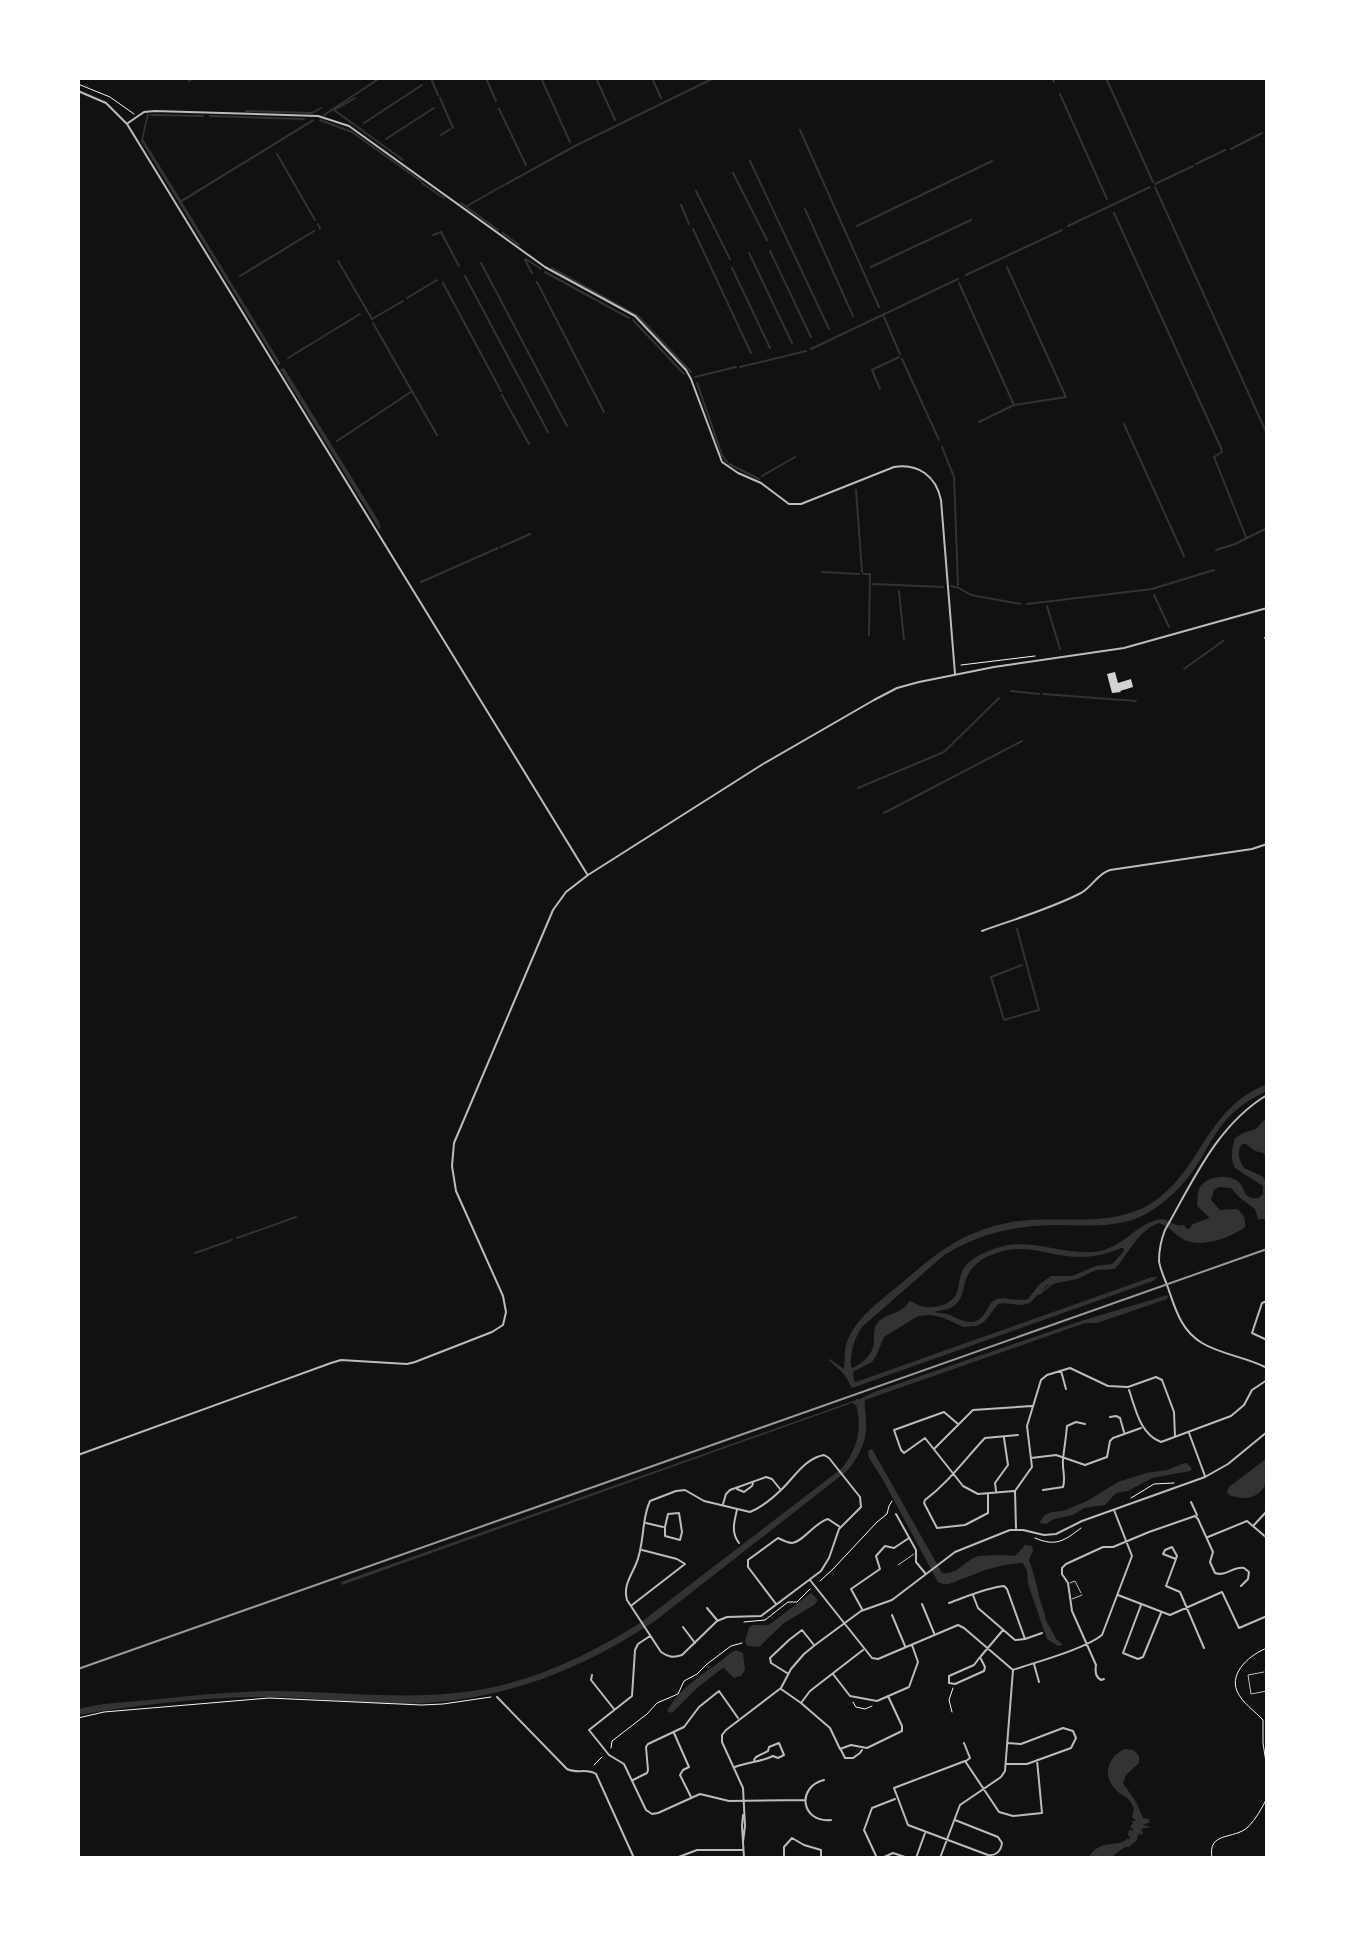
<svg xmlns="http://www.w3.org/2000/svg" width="1345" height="1936" viewBox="0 0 1345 1936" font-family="'Archivo Narrow',sans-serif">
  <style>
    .water { fill: #333; fill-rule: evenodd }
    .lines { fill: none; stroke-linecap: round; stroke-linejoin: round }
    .stream { stroke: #333; stroke-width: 2 }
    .building { fill: #d3d3d3 }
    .path { stroke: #f5f5f5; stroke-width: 1 }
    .service { stroke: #bcbcbc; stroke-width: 1 }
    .pedestrian { stroke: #bcbcbc; stroke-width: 1 }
    .minor { stroke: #bcbcbc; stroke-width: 2 }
    .tertiary { stroke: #bcbcbc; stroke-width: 2 }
    .rail { stroke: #9a9a9a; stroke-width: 2 }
  </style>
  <rect width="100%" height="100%" fill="#111"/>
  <path class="water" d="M147,114H149L143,139L181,200L313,119L314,121L182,202L281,364L278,365L141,141Z
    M284,368L378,520L381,528L379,529L280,369Z
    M1267,1084V1091C1252,1098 1239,1106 1227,1119C1215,1132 1207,1149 1197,1165C1184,1185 1165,1204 1144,1215C1116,1229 1084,1225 1054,1225C1013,1226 977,1234 943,1256L862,1327C854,1340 850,1351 851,1367L853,1368C887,1349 866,1334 879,1321C890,1312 898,1316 910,1301C914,1302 917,1305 921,1306C933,1310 953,1305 957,1292C960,1284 959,1275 964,1268C971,1258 983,1253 994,1249C1026,1236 1059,1254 1092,1252C1122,1250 1131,1228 1156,1220C1168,1216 1173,1228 1184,1225L1187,1229H1189L1193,1224L1210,1218L1197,1206C1198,1200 1197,1192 1200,1187C1208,1176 1226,1174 1236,1180C1248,1187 1240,1200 1259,1198L1263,1194V1186L1235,1168C1230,1159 1232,1148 1235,1138L1243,1133L1256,1129L1264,1120L1267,1122V1156L1263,1153L1255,1151L1246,1144H1242C1236,1152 1239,1160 1244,1168L1262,1176L1267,1183L1266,1204L1267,1216L1265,1219H1258L1255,1209L1239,1197L1231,1188L1219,1187L1214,1190L1211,1200L1220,1210L1237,1209C1243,1214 1246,1218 1245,1227C1230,1238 1199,1250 1181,1238C1171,1231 1172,1228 1159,1223C1138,1230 1129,1253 1115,1269L1096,1270L1077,1279L1047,1285L1030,1303L1021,1305L1003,1303L998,1304L984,1322L976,1326L963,1327L944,1318L931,1315L918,1316L884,1337L876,1356L872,1362L853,1372L854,1381L856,1382L1152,1277H1158L1153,1281L852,1388L844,1374L829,1360L830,1359L844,1369C845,1361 844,1352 846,1345C853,1320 879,1302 898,1286C934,1256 958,1233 1007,1223C1053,1213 1107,1230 1150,1204C1202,1172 1204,1109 1267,1084ZM1121,1248H1123L1124,1251L1112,1264L1096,1266L1072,1276H1051L1039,1285L1028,1299C1016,1302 1004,1296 997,1299C990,1301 989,1307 985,1313C976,1327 964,1322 952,1316C947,1313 940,1313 934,1312C942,1310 951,1310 957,1303C961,1299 963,1292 964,1286C968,1268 980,1258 997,1253C1019,1245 1038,1251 1059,1255C1081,1259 1101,1257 1121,1248Z
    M1168,1295L1167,1299L1097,1323H1085L865,1400C864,1406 866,1413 866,1420C868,1440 859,1457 847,1471L655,1621C578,1672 499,1702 405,1704C358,1705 312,1696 265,1697C205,1697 138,1705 78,1715V1709C102,1703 126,1702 150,1700C203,1694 255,1689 308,1692C364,1694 417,1699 472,1691C533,1682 589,1655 640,1623L841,1469C857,1451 863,1428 856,1405L852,1403L779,1429L342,1585L341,1582L856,1400V1399H860L874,1392L1081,1321Z
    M872,1449L942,1573C958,1575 963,1562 976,1557C980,1555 1010,1555 1015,1556L1025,1545L1032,1546L1033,1550L1029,1560C1034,1573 1037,1586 1040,1600C1042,1607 1045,1613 1046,1620L1056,1639L1063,1645L1058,1646L1047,1639L1028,1584L1027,1571L1023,1563C997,1563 973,1575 949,1584H943L938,1582L883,1480L869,1458L868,1451Z
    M1267,1458C1267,1464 1268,1473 1267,1479C1262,1499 1245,1501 1229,1495L1227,1492L1229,1487Z
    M1185,1463H1187L1192,1469L1190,1471L1152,1478L1128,1491L1116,1493L1105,1505L1084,1508L1073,1515L1054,1519L1046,1524L1039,1523L1045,1515L1052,1512L1063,1511L1087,1501L1118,1482L1146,1473L1167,1470Z
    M811,1593L818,1600L814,1605L784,1623L759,1647L747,1646L745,1641L749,1627C755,1623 763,1627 770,1624Z
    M736,1650L743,1653L745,1670L741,1676L734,1678L724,1668L720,1670L696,1689L672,1713L667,1711C678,1690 701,1675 720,1662C726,1657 729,1653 736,1650Z
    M1124,1749L1134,1750L1139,1756V1763L1126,1775L1123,1783L1136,1802L1143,1818L1149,1819L1150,1822L1143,1825L1151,1827L1141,1829L1143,1833L1141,1835L1138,1834L1137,1840L1129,1847H1125L1110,1858H1088C1102,1837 1115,1849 1127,1839H1130L1128,1834L1129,1830L1134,1831L1130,1826L1133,1824L1132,1821H1136L1132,1817L1134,1808C1132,1805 1129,1798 1126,1797C1122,1794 1118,1793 1115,1789C1102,1774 1108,1758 1124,1749Z"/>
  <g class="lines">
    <path class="stream" d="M431,78L438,95
      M486,78L496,101
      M541,78L570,142
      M596,78L615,120
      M652,78L661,98
      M1052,78L1054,82
      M1106,78L1153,182
      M189,81L194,78
      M1060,94L1107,199
      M355,98L334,110L403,160
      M440,98L453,128
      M499,109L526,165
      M246,111L312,113L321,108
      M151,115L203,116
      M324,115L380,78
      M210,116L304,119
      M320,120L352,132L421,181
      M364,123L422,85
      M800,130L879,307
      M441,135L450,129
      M386,139L434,108
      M1231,149L1262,133
      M277,154L315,220
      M750,161L829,329
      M1196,164L1225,150
      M733,173L767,240
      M422,183L435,192
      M506,184L575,146L714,78
      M1155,184L1193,166
      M1155,187L1267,434
      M696,191L730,259
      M436,193L444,198
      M461,203L498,230
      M681,205L689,224
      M467,206L504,185
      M805,209L853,316
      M1114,213L1221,448L1222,452L1214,457L1246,537
      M318,224L320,229
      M857,226L992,161
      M1068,226L1150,187
      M693,229L751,353
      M503,233L519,245
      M433,235L441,232L459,266
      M770,251L811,337
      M749,253L792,343
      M526,259L541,269
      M525,260L532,273
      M338,261L372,319L403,301
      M481,263L567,426
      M871,267L971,220
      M552,268L638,316L691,372
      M732,268L770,348
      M545,272L629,318
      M966,275L1062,230
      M240,276L314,231
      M465,276L548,432
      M537,282L604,412
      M443,283L501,391
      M959,283L1014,405
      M407,298L437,280
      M884,317L900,354
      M633,320L684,374
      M373,323L437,435
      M811,349L958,279
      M288,358L360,314
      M902,359L939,440
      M740,367L806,351
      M695,377L736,367
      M697,383L722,455L727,462
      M880,389L872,370L899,357
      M502,395L529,444
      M979,422L1014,405L1066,397L1007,267
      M1124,424L1184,556
      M337,441L411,392
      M942,447L954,477L958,585
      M729,464L759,479
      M762,476L795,457
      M856,490L862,572
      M501,547L530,534
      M1216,550L1235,544L1267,528
      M822,572L859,574
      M863,574H870L869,635
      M421,582L498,548
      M873,584L943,587
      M951,586L959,588L971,595L1021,604
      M899,591L904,640
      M1154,595L1169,627
      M1027,604L1152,589L1214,570
      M1047,606L1060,649
      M1184,669L1223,641
      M1011,691L1039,694
      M1043,694L1136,701
      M858,788L944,752L999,698
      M884,813L1022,741
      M1017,929L1039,1010L1004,1020L991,977L1022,965
      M237,1238L296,1217
      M195,1253L232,1240
      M1039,1294L1053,1283"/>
  </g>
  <path class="building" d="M1115,672L1118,683L1131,679L1133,687L1120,691L1121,692L1112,693L1107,674Z"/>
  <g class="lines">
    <path class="path" d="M78,84L110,97L134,114
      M961,665L1035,656
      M1131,1498L1154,1484L1174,1483
      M1035,1538C1056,1547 1064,1541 1081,1528
      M820,1581L833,1569L877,1522L887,1514L889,1506L892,1501
      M744,1622L765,1620L788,1602H797L810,1589
      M1267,1648C1251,1654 1229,1672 1237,1691C1242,1703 1255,1711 1263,1720V1743L1267,1768
      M853,1702L856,1707L865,1709L872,1706
      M952,1712L949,1700L953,1688
      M78,1718L104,1712L269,1698L421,1705L443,1704L491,1697
      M611,1748L612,1741L647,1714L657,1703L678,1694L684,1681L697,1674L707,1664L731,1646L742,1643
      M594,1765L602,1757
      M1212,1858C1207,1831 1234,1840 1248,1827C1256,1819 1262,1808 1267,1798"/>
    <path class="service" d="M898,1565L914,1554
      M1070,1583L1075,1581L1081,1593
      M1264,1672L1248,1675L1251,1694L1267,1691"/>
    <path class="pedestrian" d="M1072,1599L1082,1595"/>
    <path class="minor" d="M128,123L144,112L155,111L318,116L349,126L545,267L635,316L686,370L691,379L722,462L738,473L761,483L789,504H801L894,467C918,463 936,476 941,500L955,674
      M1265,638L1267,637
      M982,931C1015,919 1050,909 1081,893C1093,886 1097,874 1110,870L1252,849L1267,844
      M1267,1095C1217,1125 1193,1181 1165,1230C1161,1240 1159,1250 1159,1261C1160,1269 1164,1277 1167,1285C1175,1307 1180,1330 1202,1343C1222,1355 1247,1357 1267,1368
      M1267,1301L1262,1303L1252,1333L1267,1340
      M1061,1371L1066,1389
      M1129,1390C1136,1410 1140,1434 1161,1442L1231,1416L1244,1405L1252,1390L1267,1380
      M1110,1417L1116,1416L1120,1418L1124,1432
      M958,1424L944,1412L894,1430L901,1450L904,1453L925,1438L963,1486L978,1494L1014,1491
      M1189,1433L1205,1476
      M935,1448L973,1410L1032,1406
      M824,1455L829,1458L860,1497L861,1507L839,1529L829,1558L821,1571L761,1616L727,1617L717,1621L682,1655C673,1658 668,1657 661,1652L627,1600C623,1586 631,1576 636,1564C645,1543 641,1520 650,1501L676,1491L685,1490L704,1501L750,1512C762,1507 774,1497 783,1488C795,1476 806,1458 824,1455Z
      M1031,1458L1056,1455L1085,1465L1107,1457L1110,1441L1113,1438L1141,1428
      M737,1489L744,1492L752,1486L753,1483
      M1043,1490L1063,1487C1066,1477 1062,1470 1063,1460C1064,1449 1066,1438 1067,1426L1076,1422L1085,1424
      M996,1491L995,1483L1008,1465L1004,1438
      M988,1494V1513L965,1525L937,1528L924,1503L925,1500C949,1482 965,1459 985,1438L1018,1435
      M1191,1502L1197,1515
      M723,1504L726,1494L730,1490L766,1477L772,1479L780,1489
      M737,1510C734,1522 731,1533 739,1543
      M679,1513L682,1532L680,1540L665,1536V1527L668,1514Z
      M896,1514L916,1550V1562L925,1573
      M646,1523L663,1527
      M1254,1525L1267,1511
      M1016,1528L1015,1491L1032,1467L1027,1426L1041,1380L1047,1375L1070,1368L1108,1386L1128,1387L1156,1377L1162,1380L1174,1412L1175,1437
      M1208,1537L1247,1521L1267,1538
      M1176,1559L1163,1554L1165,1550L1172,1547L1177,1556L1176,1559L1166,1586L1180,1592L1204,1648
      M810,1580L872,1658L878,1659L958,1625L964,1628L1013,1670
      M1118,1595L1170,1615L1222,1592L1239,1628L1267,1616
      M949,1603C966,1597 985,1588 1004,1586L1007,1589L1025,1639L1015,1640L978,1608L973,1595
      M776,1604L748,1567V1560L778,1538C782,1540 788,1543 792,1543C803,1542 814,1523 828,1519L840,1527
      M922,1604L934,1633
      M632,1605L685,1564L677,1559L642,1550
      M1141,1605L1123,1653L1138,1659L1143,1657L1161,1613
      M707,1608L717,1620
      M862,1609L851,1589L880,1569L876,1556L885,1546L894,1548L909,1538
      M892,1615L905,1646
      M683,1627L695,1643
      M650,1636L638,1644L635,1650L632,1696L589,1730L609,1755L624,1764L646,1810L652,1814L658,1813L700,1794L729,1801L805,1800
      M1025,1639L1042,1633
      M981,1656L1003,1630
      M980,1657L985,1667L984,1671L955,1684L949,1683V1676L974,1665Z
      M1034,1664L1039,1682
      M787,1673L771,1663L770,1658L789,1640L802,1630L814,1645
      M833,1674L850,1696L877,1701L909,1687L918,1662L912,1645
      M592,1675L591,1680L614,1709
      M1104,1679L1101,1680C1095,1677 1095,1671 1096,1665L1072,1611L1068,1583L1062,1574V1568L1066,1564L1103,1547H1113L1149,1532L1195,1516L1198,1519L1213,1552L1210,1562L1215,1573C1226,1577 1233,1566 1244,1568L1249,1572L1248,1579L1241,1586
      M781,1689L801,1703L810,1691L863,1650
      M497,1697L567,1769C577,1774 587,1768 596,1774L634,1858
      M801,1703L830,1728L840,1749L851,1745L867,1748L902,1731V1726L888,1696
      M674,1733L689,1767L683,1770L680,1775L691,1797
      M964,1743L970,1758L966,1761
      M841,1750L845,1758H853L860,1753L862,1750
      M1007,1764H1027L1071,1748L1076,1738L1073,1731L1063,1728L1021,1744L1007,1743
      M735,1767C748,1762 761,1762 773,1756L778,1758L784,1755L779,1743L769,1747L768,1751L756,1757L754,1760
      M633,1780L647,1773L648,1770L646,1747L648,1744L684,1727L699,1707L719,1691L738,1718
      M824,1780C796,1787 801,1823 831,1820
      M955,1820L998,1837L1002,1843C1001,1851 996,1856 988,1855L908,1825L894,1788L965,1761L999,1812L1013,1816L1042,1813L1037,1760
      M676,1858L697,1850H743
      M784,1858V1847L792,1838L804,1845L821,1850V1858
      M877,1858L864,1830L872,1808L895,1799
      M882,1858L893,1853L908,1858
      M916,1858L925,1833
      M940,1858L960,1805L1001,1777L1005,1771L1013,1670C1036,1662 1085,1649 1102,1635L1132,1556L1114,1510"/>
    <path class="tertiary" d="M78,91L106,103L127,124L587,874
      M78,1455L331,1363L341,1360L407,1364L415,1362L492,1332L503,1325L506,1312L503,1296L456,1191L452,1166L454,1143L553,910L566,892L588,875L763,764L874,700L897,688L919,682L994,667L1124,648L1267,608
      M743,1815L742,1826L744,1858
      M743,1842L745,1826L743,1788L722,1742V1735L726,1730L781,1688L791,1669L804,1654L815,1645L861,1611L892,1600L955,1552L1010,1530H1023L1044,1535L1056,1534L1082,1521L1205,1477L1228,1464L1267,1432"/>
    <path class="rail" d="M78,1669L1267,1249"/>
  </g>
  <rect width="1345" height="1936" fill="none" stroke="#ffffff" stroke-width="160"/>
</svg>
